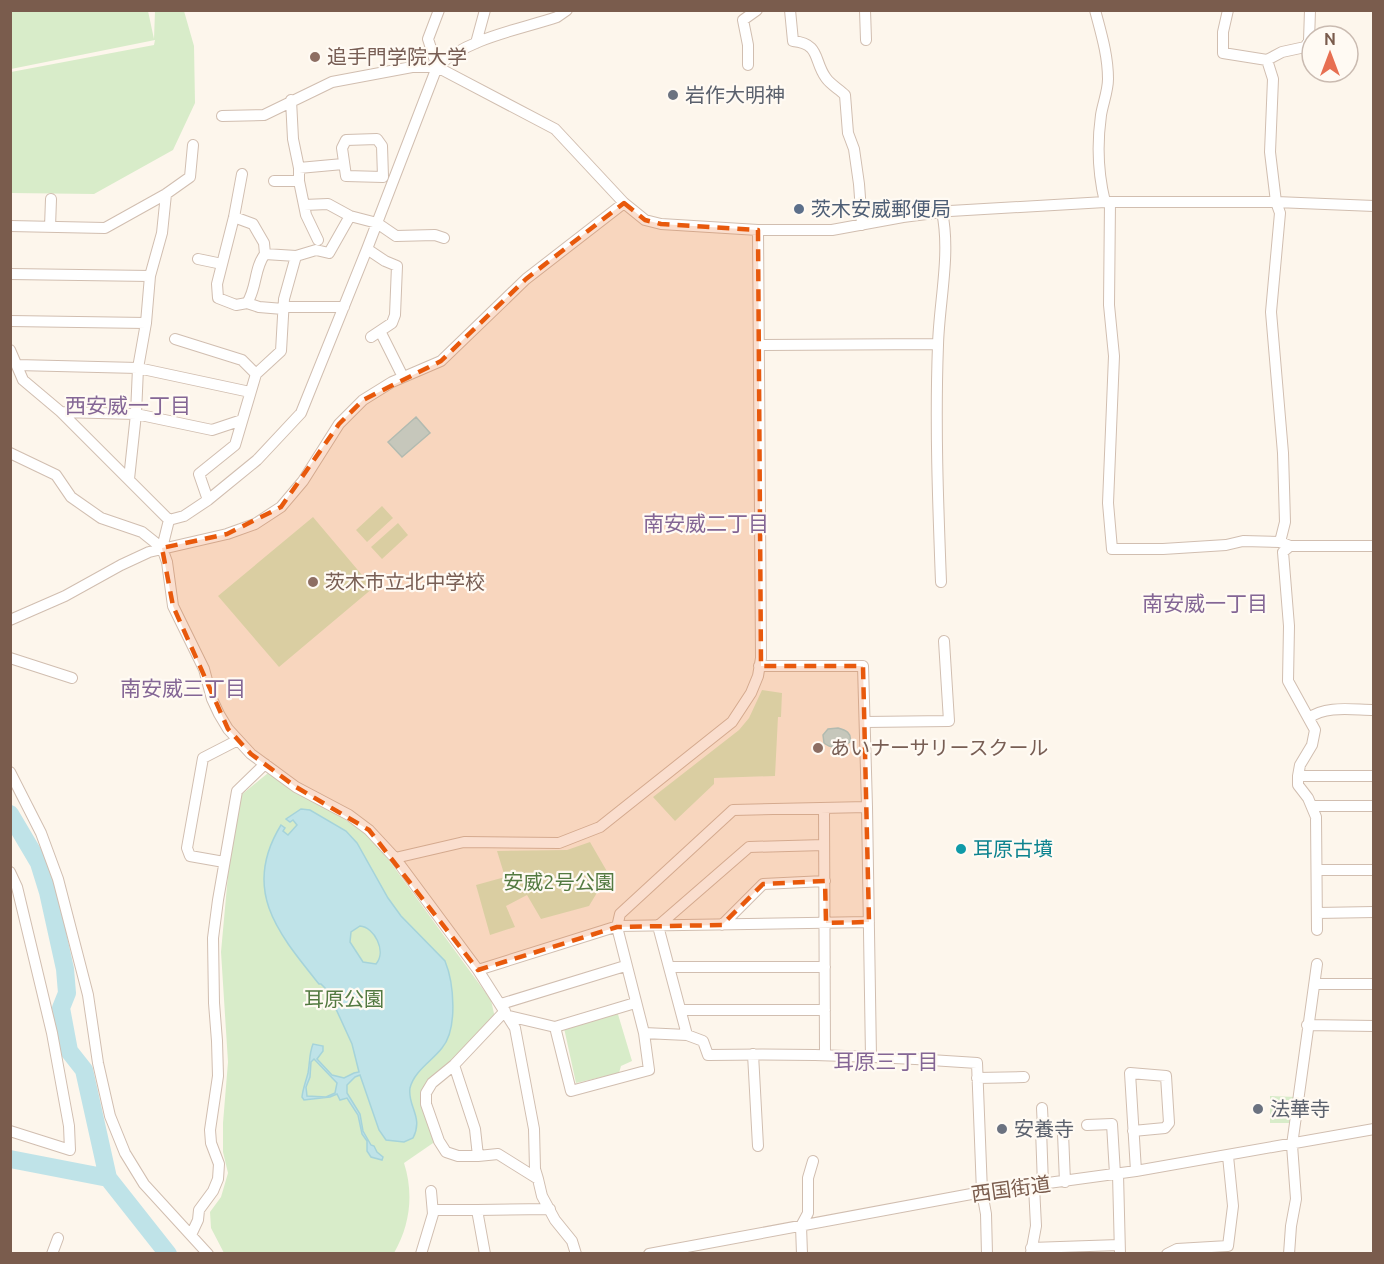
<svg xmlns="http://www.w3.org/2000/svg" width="1384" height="1264" viewBox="0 0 1384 1264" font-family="Ubuntu,'Noto Sans JP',sans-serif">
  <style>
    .green { fill: #d8ecc9 }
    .water { fill: #bfe3e8; stroke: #a5d3da; stroke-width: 1.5; fill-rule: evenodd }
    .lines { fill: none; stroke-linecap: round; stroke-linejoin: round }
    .river { stroke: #bfe3e8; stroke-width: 18 }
    .minor-casing { stroke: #d1beb0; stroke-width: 12 }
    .minor { stroke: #fff; stroke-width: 10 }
    .marked { fill: #e8590c; fill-opacity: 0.2; stroke: #e8590c; stroke-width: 4.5; stroke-dasharray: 12 8; stroke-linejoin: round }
    .education-dot { fill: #8d6e63; stroke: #fffaf3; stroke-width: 2 }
    .worship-dot { fill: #6b7280; stroke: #fffaf3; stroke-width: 2 }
    .service-dot { fill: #5c6f8a; stroke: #fffaf3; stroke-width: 2 }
    .culture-dot { fill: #0f9aa8; stroke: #fffaf3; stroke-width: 2 }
    .labels { text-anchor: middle; stroke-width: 4.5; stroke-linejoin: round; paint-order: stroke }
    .education-label { font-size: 20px; fill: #785e54; stroke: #fffaf3; text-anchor: start }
    .worship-label { font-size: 20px; fill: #5b616d; stroke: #fffaf3; text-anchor: start }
    .service-label { font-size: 20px; fill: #4e5e75; stroke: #fffaf3; text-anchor: start }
    .culture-label { font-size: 20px; fill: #0d838f; stroke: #fffaf3; text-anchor: start }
    .park-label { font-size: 20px; fill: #537a41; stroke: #fffaf3 }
    .street-label { font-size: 20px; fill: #7a5c4d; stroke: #fffaf3 }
    .neighbourhood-label { font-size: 21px; fill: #846695; stroke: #fffaf3 }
  </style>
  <rect width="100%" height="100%" fill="#fdf6ec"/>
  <path class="green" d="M11,10L148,11L154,39L155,11H184L194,46L195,103L173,150L94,194L11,193V72L154,45L155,40L11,69Z
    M382,506L393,518L367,542L356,530Z
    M313,517L373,588L279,667L218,596Z
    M398,523L408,535L382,559L371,547Z
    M762,690L782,693L781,717H778L775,776L714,778V784L675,821L653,797L739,730L749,718Z
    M268,773C303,800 345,813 377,844L491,1000L495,1018L428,1083L436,1141L404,1163C414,1194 410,1225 394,1253H224L211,1228L210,1212L221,1197L228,1173L223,1152V1123L228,1062L221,952L229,864L240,796Z
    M590,842L612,880L598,891L589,906L541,919L527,895L506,906L515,927L490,935L476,885L505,877L497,851L567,850Z
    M617,1011L632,1061L621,1066L619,1073L576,1083L564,1028Z
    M1270,1096L1296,1097L1292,1123H1270Z"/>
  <path class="water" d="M416,417L430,433L402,457L388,442Z
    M838,728C846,730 852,733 850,742C842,748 831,749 824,743L823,735L828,729Z
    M301,809L310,810L346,831L357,843L388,898L401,916L445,961C454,983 458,1029 442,1048C432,1061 414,1071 410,1088C407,1106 424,1117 413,1138L404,1142L386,1140L379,1130L360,1075L355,1077L347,1085V1093L360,1114L363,1131L371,1145L374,1146L377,1152L383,1157L382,1160L371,1157L367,1151V1141L362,1134L358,1115L347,1098L340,1100L337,1094L330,1097L304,1100L302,1097C303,1088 306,1081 308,1073C310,1062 309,1054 313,1044L323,1046V1051L317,1059L332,1075L344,1078L354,1073L359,1072L352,1044L336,1009V999L321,984H319C278,933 241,890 281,825L285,828L283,831L288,835L297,825L293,820L290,822L286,819ZM360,926C374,927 387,951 376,964L363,962L350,942L351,932ZM314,1059L337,1083L335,1093L326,1097L307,1096L306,1087L310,1077L311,1062Z"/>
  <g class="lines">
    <path class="river" d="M10,814L39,863L48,892L65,969L67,993L61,1008L69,1051L84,1070L108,1178L168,1254
      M10,1159L108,1178"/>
    <g class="minor-casing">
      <path id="minor" d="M790,10L793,41C821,44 813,60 826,78C831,85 839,89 845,95L848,133L854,149L859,184L862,225
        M865,10L866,40
        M1095,10C1101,33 1108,55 1108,79C1108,91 1103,103 1101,115C1097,144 1098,174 1105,202
        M1228,10L1223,32V53L1267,60L1273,79L1270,152L1276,202L1280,213L1271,312L1283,453L1285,522L1280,542
        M476,43L485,10
        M1267,60L1282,52L1305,47L1309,41L1310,10
        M748,65V45L743,20L757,10
        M437,67L428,39L439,10
        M291,100L293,139L299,168V181L306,215L318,240
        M222,116L264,115L332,82L412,67H437L555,129L624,203L645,220L661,224L758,230H832L903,217L950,211L1105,202H1276L1374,206
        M377,139L382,146L383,177L346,176L342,148L346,140Z
        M299,168L343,164
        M242,174L234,217L217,284L218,298L236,305L247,303C257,288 254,268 265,254
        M274,181H299
        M1110,202L1109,305L1114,356L1108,503L1112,549H1163L1226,545L1243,541L1280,542L1290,546H1374
        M304,205L328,204L350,216L377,223L396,236L435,235L444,238
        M234,217L253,224L264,243L265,254L296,256L316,250L329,253L350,216
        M10,226L105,228L166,194L190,177L193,145
        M50,227L51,199
        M367,249L385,261L397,266L395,315L392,323L371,337
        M198,259L222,264
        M10,274L150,276
        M247,303L259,307L283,309
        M283,307H344
        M10,321L146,323
        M380,331L403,377
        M175,339L242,360L256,374
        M759,345L938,344
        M10,350L23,380L61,412L169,520
        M17,365L138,368L250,392
        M61,412L136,414L212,430L242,420
        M10,453L56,475L71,497L101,518L142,532L162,548L167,562L173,606L204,669L212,699L219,714L228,729L251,754L296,787L349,815L369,830L395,858L478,970L515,1028L534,1129L535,1169L538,1179L542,1196L555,1220L572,1241L576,1254
        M129,479L136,414L138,368L146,323L150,276L162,233L166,194
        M208,500L199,474L235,445L256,374L281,351L284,299L296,256
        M169,520L184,516L208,500L257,460L301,413L367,249L437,67C468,38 518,30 557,17L567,10
        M1290,546L1283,552L1289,626L1288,681L1315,730L1312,745L1300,765L1298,776V785L1308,798L1316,817L1317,930
        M162,548L169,520
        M941,582C938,503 935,424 938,345C939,303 951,254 942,212
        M10,620L65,596L121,565L149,552L227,534L255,524L281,507L303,481L339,424L363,400L392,382L441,361L526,279L624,203
        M10,658L72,678
        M759,666H863L867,807L871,1057
        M1309,718C1326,705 1353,710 1374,710
        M865,722L949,721L944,641
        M10,772L41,833L58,879L88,995L98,1063L110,1116L125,1153L144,1184L208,1254
        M1298,776H1374
        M1313,806H1374
        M824,808L825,1054
        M395,858L464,842L559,843L600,827L732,722L751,693L758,676L761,658L758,230
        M224,862L190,856L187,848L203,758L238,740
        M1317,870H1374
        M10,872L17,887L52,1033L69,1126L70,1150L10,1131
        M1317,913L1374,912
        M722,925L763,884L825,881
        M669,967H825
        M478,970L618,926L869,922
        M1315,984H1374
        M501,1004L625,966
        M681,1010H825
        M509,1016L555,1027L635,1003
        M1307,1025L1374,1026
        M555,1027L571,1091L649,1070L644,1033L617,927L620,914L733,810L867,807
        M644,1033L687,1035L703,1041L708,1055C798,1053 887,1056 977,1063L982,1192L986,1214L987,1254
        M687,1035L658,926L749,847L824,845
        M753,1054L758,1146
        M454,1065L475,1129L478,1156L498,1154L538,1179
        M977,1078L1024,1077
        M1042,1108L1043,1128L1041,1129L1043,1185
        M1087,1125L1112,1124L1115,1174
        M1133,1131L1165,1128L1169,1123L1166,1076L1130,1073L1136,1171
        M1063,1133L1065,1182
        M478,1156H458L446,1152L439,1141L426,1104V1093L432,1083L454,1065L505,1011
        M1118,1174L1120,1254
        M433,1210H477
        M191,1235L198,1220L199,1210L213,1191L218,1179L219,1164L211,1143L210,1130L218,1076L217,1041L214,1003L213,938L218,900L237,791L265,764
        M1031,1248L1119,1245
        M1031,1253L1036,1226L1034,1186
        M52,1254L58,1238
        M421,1254L433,1214L431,1191
        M485,1254L477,1210L550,1209
        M649,1254L982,1192L1136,1171L1374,1129
        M802,1254L801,1226L808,1213V1178L813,1161
        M1167,1254L1177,1249L1228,1246L1233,1206L1228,1156
        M1289,1254L1291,1226L1296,1199L1292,1145L1317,964"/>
    </g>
    <use href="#minor" class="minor"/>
  </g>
  <path class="marked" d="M624,203L645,220L661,224L758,230L761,666H863L869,922L826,923L825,881L763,884L722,925L617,927L478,970L369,830L296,787L251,754L228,729L173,606L162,548L227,534L281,507L339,424L363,400L441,361L526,279Z"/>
  <g class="education-dot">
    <circle cx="315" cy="57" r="6"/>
    <circle cx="313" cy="582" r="6"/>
    <circle cx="818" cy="748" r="6"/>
  </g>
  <g class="worship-dot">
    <circle cx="673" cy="95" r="6"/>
    <circle cx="1258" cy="1109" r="6"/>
    <circle cx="1002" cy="1129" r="6"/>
  </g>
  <circle class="service-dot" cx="799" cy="209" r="6"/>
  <circle class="culture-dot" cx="961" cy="849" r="6"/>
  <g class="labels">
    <g class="education-label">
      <text x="327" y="64">追手門学院大学</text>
      <text x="325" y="589">茨木市立北中学校</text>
      <text x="830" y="755">あいナーサリースクール</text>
    </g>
    <g class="worship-label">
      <text x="685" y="102">岩作大明神</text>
      <text x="1270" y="1116">法華寺</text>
      <text x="1014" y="1136">安養寺</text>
    </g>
    <g class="service-label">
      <text x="811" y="216">茨木安威郵便局</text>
    </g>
    <g class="culture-label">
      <text x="973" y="856">耳原古墳</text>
    </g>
    <g class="park-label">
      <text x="559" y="889">安威2号公園</text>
      <text x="344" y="1006">耳原公園</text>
    </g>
    <g class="street-label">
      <text transform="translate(1011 1189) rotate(-8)" y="7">西国街道</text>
    </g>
    <g class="neighbourhood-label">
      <text x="128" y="413">西安威一丁目</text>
      <text x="706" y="531">南安威二丁目</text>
      <text x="1205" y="611">南安威一丁目</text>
      <text x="183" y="696">南安威三丁目</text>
      <text x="886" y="1069">耳原三丁目</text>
    </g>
  </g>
  <rect width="1384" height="1264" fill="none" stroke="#7a5c4d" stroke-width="24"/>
  <g transform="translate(1330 54)"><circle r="28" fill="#fffaf3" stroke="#cabbb1" stroke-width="1.5"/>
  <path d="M0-4.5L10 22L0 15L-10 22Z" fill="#e76f51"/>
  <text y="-9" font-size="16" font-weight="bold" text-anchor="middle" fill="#7a5c4d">N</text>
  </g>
</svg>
